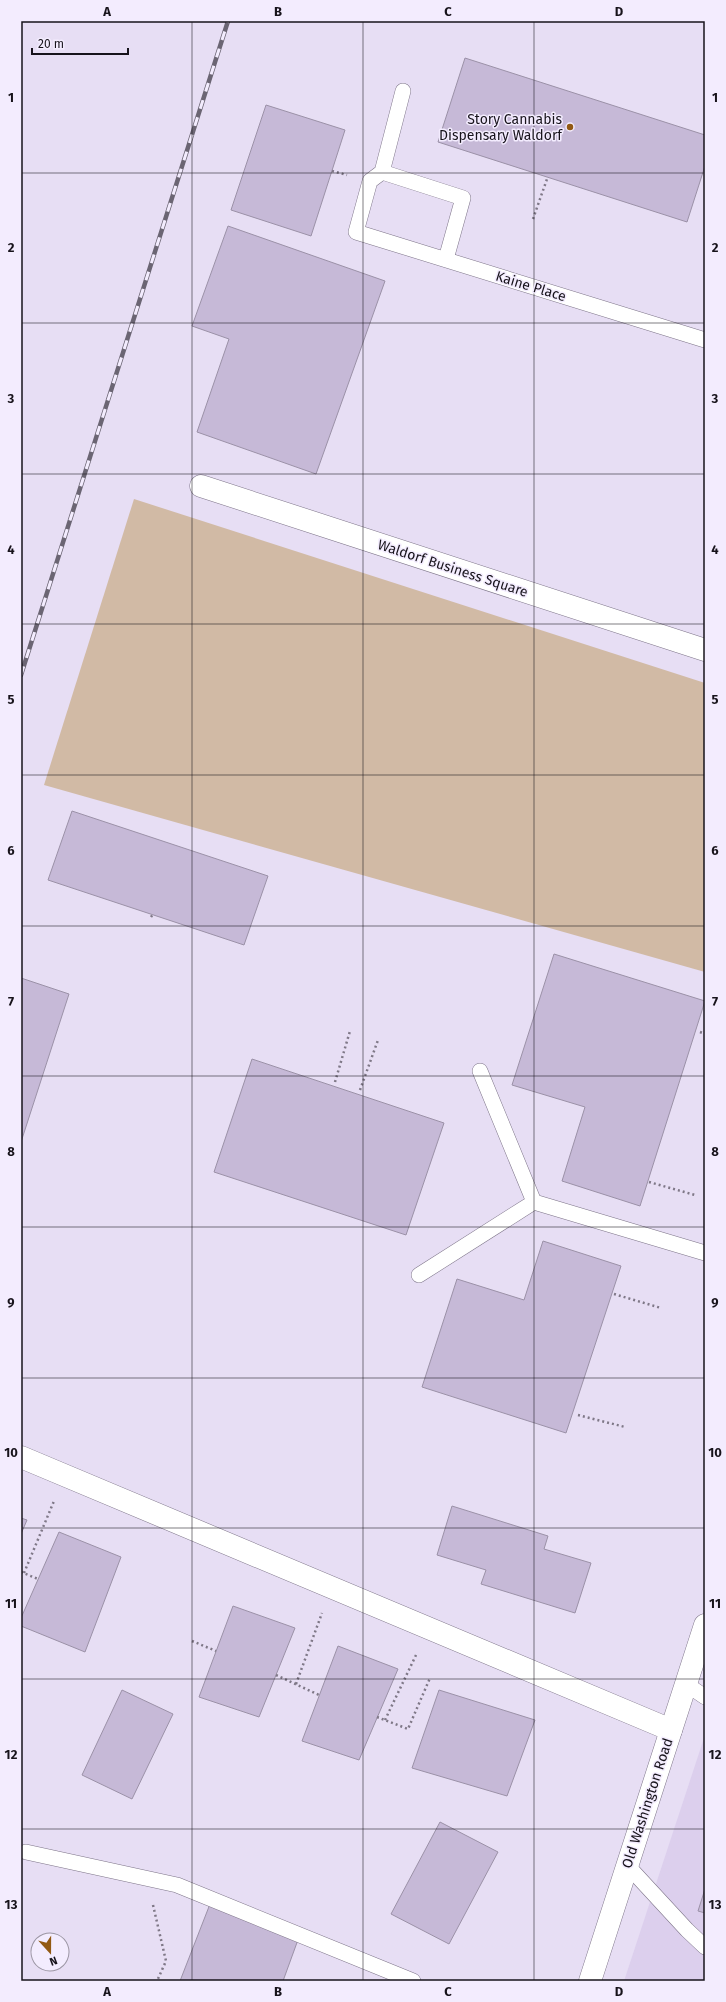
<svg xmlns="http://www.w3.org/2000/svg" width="726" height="2002" viewBox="0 0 726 2002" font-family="'Fira Sans',sans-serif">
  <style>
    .built { fill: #dccfed }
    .green { fill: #d1baa5 }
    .building { fill: #c6b9d7; stroke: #9b91a7 }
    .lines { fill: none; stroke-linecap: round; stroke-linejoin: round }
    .lane-casing { stroke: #7e7589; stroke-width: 16 }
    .street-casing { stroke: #7e7589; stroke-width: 23 }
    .secondary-casing { stroke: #7e7589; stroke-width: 23 }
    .path { stroke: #7f7887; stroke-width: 2.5; stroke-dasharray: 2 3; stroke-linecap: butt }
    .lane { stroke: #fff; stroke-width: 15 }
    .street { stroke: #fff; stroke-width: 22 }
    .secondary { stroke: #fff; stroke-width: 22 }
    .rail-casing { stroke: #6b6573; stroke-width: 4.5 }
    .rail { stroke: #f3ecfe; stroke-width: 3; stroke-dasharray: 9; stroke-linecap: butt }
    .grid { fill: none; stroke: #17131b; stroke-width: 1; stroke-opacity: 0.55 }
    .poi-dot { fill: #925913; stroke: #f3ecfe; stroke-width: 1.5 }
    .labels { text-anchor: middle; stroke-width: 3; stroke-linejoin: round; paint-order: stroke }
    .poi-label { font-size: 14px; fill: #17131b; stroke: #f3ecfe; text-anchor: end }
    .street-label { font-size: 14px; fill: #17131b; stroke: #f3ecfe }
    .neatline { fill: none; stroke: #17131b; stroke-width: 1.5 }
    .grid-label { font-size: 13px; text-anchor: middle; font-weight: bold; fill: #17131b }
  </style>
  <rect width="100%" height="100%" fill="#e7def4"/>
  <path class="built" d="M705,1735V1981H624Z"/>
  <path class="green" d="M134,499L705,683V972L44,785Z"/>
  <path class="building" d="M465,58L705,135V166L687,222L438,142Z
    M266,105L345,130L311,236L231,210Z
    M228,226L385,281L316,474L197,432L229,339L192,326Z
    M72,811L268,876L244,945L48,880Z
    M554,954L705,1001L640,1206L562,1181L585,1107L512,1085Z
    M21,978L69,994L21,1142Z
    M252,1059L444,1123L406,1235L214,1172Z
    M543,1241L621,1266L566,1433L422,1387L457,1279L524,1300Z
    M452,1506L548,1536L544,1549L591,1563L575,1613L481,1584L486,1570L437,1555Z
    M21,1518L27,1520L21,1534Z
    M59,1532L121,1557L85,1652L21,1626V1618Z
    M233,1606L295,1628L259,1717L199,1697Z
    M338,1646L398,1669L359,1760L302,1741Z
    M122,1690L173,1714L132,1799L82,1775Z
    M439,1690L535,1720L507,1796L412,1768Z
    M440,1822L498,1852L449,1944L391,1914Z
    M705,1889V1913L698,1911Z
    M210,1904L299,1937L283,1981H180Z"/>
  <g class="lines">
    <g class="lane-casing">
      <path id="lane" d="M382,172L403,91
        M446,259L463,198L382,172L370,181L356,232L705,340
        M480,1071L534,1202
        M419,1275L534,1202L705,1253
        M686,1684L705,1697
        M26,1852L177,1885L413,1981
        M627,1865L687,1930L705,1947"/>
    </g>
    <g class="street-casing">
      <path id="street" d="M201,486L705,650
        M21,1457L671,1730"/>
    </g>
    <g class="secondary-casing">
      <path id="secondary" d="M590,1981L705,1625"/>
    </g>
    <path class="path" d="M332,171L347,175
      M533,219L547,179
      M151,917L153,914
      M700,1032L705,1034
      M335,1082L350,1031
      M360,1090L378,1040
      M649,1182L695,1195
      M614,1294L661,1308
      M578,1415L625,1427
      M21,1572L38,1579
      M24,1573L54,1501
      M192,1641L216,1651
      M276,1675L319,1695
      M296,1684L322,1613
      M377,1717L408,1729L430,1678
      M385,1720L417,1653
      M153,1905L166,1961L157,1981"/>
    <use href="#lane" class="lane"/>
    <use href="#street" class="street"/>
    <use href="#secondary" class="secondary"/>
    <g class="rail-casing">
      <path id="rail" d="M21,675L228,21"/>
    </g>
    <use href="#rail" class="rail"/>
  </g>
  <path class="grid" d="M192,21V1981M363,21V1981M534,21V1981M21,173H705M21,323H705M21,474H705M21,624H705M21,775H705M21,926H705M21,1076H705M21,1227H705M21,1378H705M21,1528H705M21,1679H705M21,1829H705"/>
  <circle class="poi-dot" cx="570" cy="127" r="4"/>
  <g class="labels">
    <g class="poi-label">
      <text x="562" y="124">Story Cannabis<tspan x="562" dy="16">Dispensary Waldorf</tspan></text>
    </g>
    <g class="street-label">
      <text transform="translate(531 286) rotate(17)" y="5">Kaine Place</text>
      <text transform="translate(453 568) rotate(18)" y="5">Waldorf Business Square</text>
      <text transform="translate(647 1803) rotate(-72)" y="5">Old Washington Road</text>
    </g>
  </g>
  <rect width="726" height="2002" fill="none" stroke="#f3ecfe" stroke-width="44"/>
  <g transform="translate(50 1952) rotate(159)"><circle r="19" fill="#f3ecfe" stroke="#9b95a3"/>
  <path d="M0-3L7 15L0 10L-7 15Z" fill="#925913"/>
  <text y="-6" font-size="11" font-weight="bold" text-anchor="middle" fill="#17131b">N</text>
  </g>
  <path d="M32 48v6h96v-6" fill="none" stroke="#17131b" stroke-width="2"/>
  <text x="38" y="48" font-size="12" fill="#17131b" stroke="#f3ecfe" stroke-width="3" paint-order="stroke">20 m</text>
  <rect x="22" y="22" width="682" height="1958" class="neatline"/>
  <g class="grid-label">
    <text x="107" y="16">A</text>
    <text x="278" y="16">B</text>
    <text x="448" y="16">C</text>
    <text x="619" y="16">D</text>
    <text x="11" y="102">1</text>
    <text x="715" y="102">1</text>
    <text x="11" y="252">2</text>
    <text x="715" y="252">2</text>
    <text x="11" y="403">3</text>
    <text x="715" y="403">3</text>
    <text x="11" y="554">4</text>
    <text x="715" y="554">4</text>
    <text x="11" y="704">5</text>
    <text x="715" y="704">5</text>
    <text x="11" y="855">6</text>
    <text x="715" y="855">6</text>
    <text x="11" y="1006">7</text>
    <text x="715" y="1006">7</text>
    <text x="11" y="1156">8</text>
    <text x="715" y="1156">8</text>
    <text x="11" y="1307">9</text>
    <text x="715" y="1307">9</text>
    <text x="11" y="1457">10</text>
    <text x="715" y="1457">10</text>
    <text x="11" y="1608">11</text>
    <text x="715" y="1608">11</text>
    <text x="11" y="1759">12</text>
    <text x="715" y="1759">12</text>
    <text x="11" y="1909">13</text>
    <text x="715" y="1909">13</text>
    <text x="107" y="1996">A</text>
    <text x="278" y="1996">B</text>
    <text x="448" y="1996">C</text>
    <text x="619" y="1996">D</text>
  </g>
</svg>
